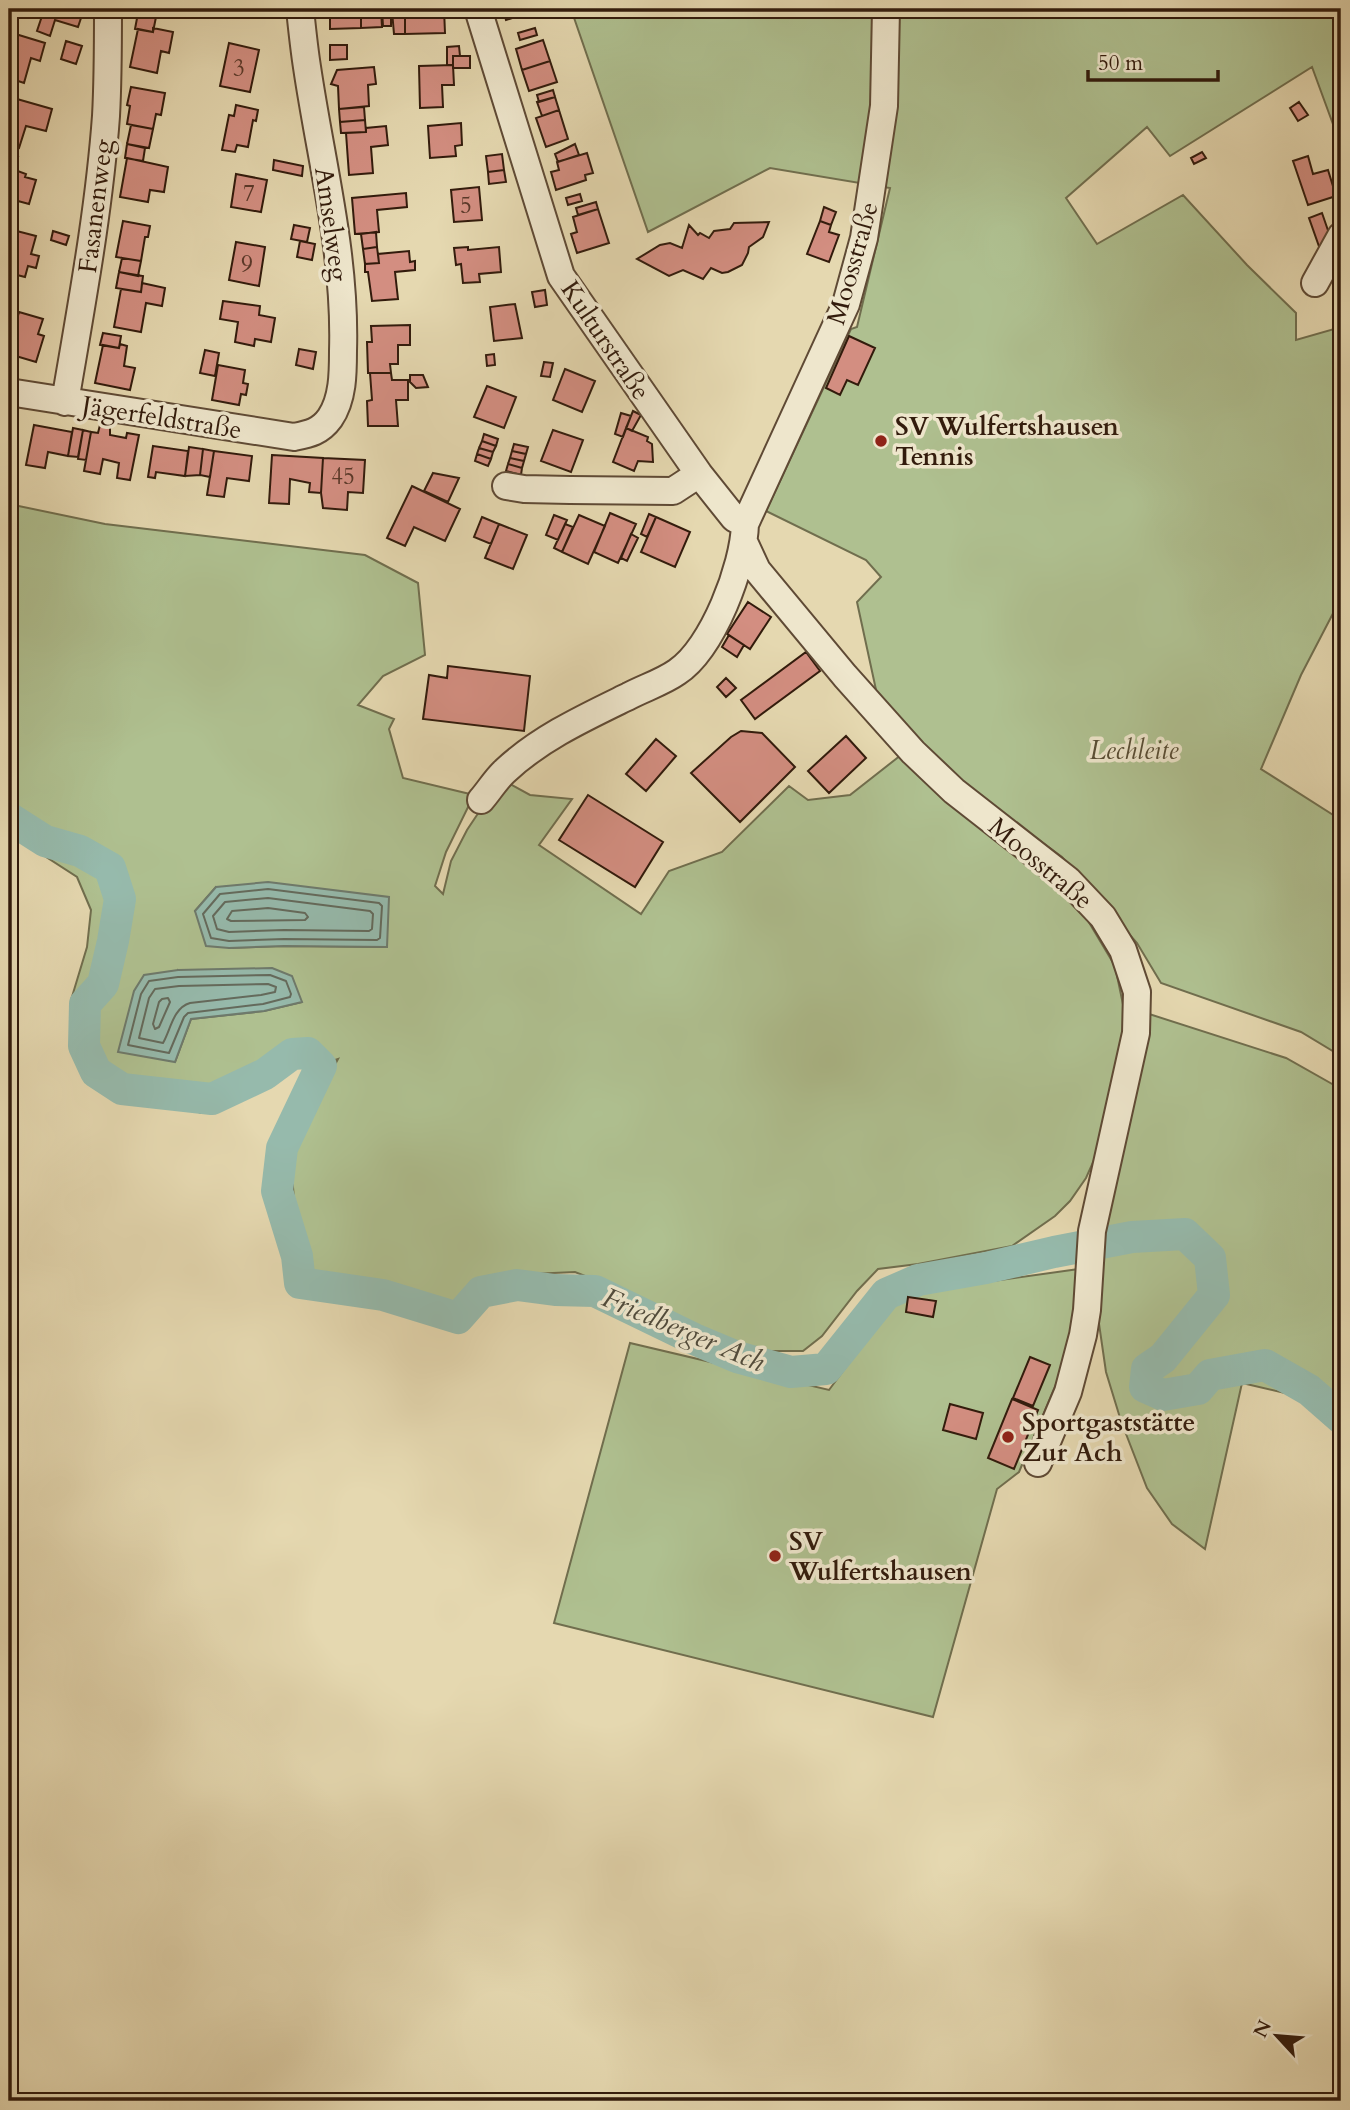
<svg xmlns="http://www.w3.org/2000/svg" width="1350" height="2110" viewBox="0 0 1350 2110" font-family="Cardo,serif">
  <style>
    .green { fill: #afc090; stroke: #706e4e; stroke-width: 2; fill-rule: evenodd }
    .water { fill: #96baac; stroke: #6e7a6c; stroke-width: 2 }
    .lines { fill: none; stroke-linecap: round; stroke-linejoin: round }
    .shore { stroke: #646a5c; stroke-width: 2 }
    .river { stroke: #96baac; stroke-width: 32 }
    .building { fill: #d38e81; stroke: #321b0c; stroke-width: 2 }
    .minor-casing { stroke: #5f4a35; stroke-width: 30 }
    .minor { stroke: #eee6cc; stroke-width: 26 }
    .poi-dot { fill: #8f2418; stroke: #eee6cc; stroke-width: 2.5 }
    .labels { text-anchor: middle; stroke-width: 7; stroke-linejoin: round; paint-order: stroke }
    .number-label { font-size: 23px; fill: #5a3829 }
    .street-label { font-size: 26px; fill: #321b0c; stroke: #eee6cc }
    .poi-label { font-size: 26px; font-weight: bold; fill: #321b0c; stroke: #eee6cc; text-anchor: start }
    .park-label { font-size: 26px; font-style: italic; fill: #584d34; stroke: #eee6cc }
    .water-label { font-size: 28px; font-style: italic; fill: #504b3c; stroke: #eee6cc }
  </style>
  <rect width="100%" height="100%" fill="#e5d8b0"/>
  <filter id="stains"><feTurbulence type="fractalNoise" baseFrequency=".00286" numOctaves="4"/><feColorMatrix values="0 0 0 0 .2 0 0 0 0 .09 0 0 0 0 .02 0 0 0 .5 -.17"/></filter>
  <radialGradient id="worn" r=".72"><stop offset=".6" stop-color="#630" stop-opacity="0"/><stop offset="1" stop-color="#630" stop-opacity=".3"/></radialGradient>
  <path class="green" d="M571,9H1341V146L1312,67L1170,156L1147,127L1066,198L1097,244L1183,195L1247,265L1296,313V340L1341,327V598L1301,675L1261,769L1341,820V1056L1301,1032L1161,983L1137,943L1062,857L961,783L878,699L857,602L881,577L866,560L766,511L851,329L857,327L890,188L770,168L648,232Z
    M9,504L105,524L365,555L418,583L425,655L383,676L358,705L394,719L389,729L403,778L474,795L446,852L435,886L443,894L451,861L467,830L501,779L530,795L572,799L539,845L641,914L669,871L722,852L789,786L808,800L850,795L901,755L1039,869L1081,909L1115,966L1125,1014L1118,1079L1099,1149L1086,1178L1070,1201L1055,1216L1012,1246L918,1264L878,1269L857,1291L822,1336L803,1351H766L730,1341L621,1290L575,1272L488,1276L452,1303L379,1287L312,1276L304,1266L299,1251L291,1166L297,1135L338,1059L314,1067L299,1059L241,1094L201,1113L156,1097L105,1090L87,1069L75,1029L71,1000L87,947L91,910L77,877L9,833ZM216,887L387,947L284,946L229,948L195,911ZM178,970L302,1002L264,1011L191,1019L175,1062Z
    M1146,1013L1286,1058L1341,1089V1367L1339,1373L1341,1375V1407L1317,1387L1293,1395L1242,1383L1205,1549L1172,1524L1147,1488L1121,1421L1106,1372L1098,1317L1103,1213Z
    M1086,1268L1073,1344L1019,1472L997,1489L933,1717L554,1623L630,1343L829,1390L900,1294Z"/>
  <path class="water" d="M268,882L389,897L387,947L284,946L229,948L206,946L195,911L216,887Z
    M272,968L292,976L302,1002L264,1011L191,1019L175,1062L118,1052L134,991L144,975L178,970Z"/>
  <g class="lines">
    <path class="shore" d="M268,889L379,903L382,906L380,938L377,940L284,939L229,941L211,938L203,914L220,894Z
      M268,898L370,911L373,914L372,929L369,931L284,930L229,932L217,929L213,916L225,902Z
      M268,908L305,913L308,917L305,920L231,921L227,919L232,911Z
      M270,975L286,981L291,994L290,997L263,1004L188,1013L184,1017L169,1053L128,1045L141,994L149,981L178,977Z
      M268,984L276,987L275,992L261,995L190,1003C173,1008 171,1029 163,1043L139,1038L149,998L155,989L179,986Z
      M162,999L168,998L170,1002L159,1027L155,1029L153,1024L159,1002Z"/>
    <path class="river" d="M9,818L45,841L80,851L110,868L120,899L113,941L103,984L85,1004L84,1046L96,1072L122,1089L212,1099L265,1074L292,1054L308,1053L321,1066L282,1148L277,1191L297,1256L300,1283L383,1295L458,1318L481,1292L517,1285L555,1290L595,1291L694,1339L737,1357L791,1372L826,1369L886,1294L918,1280L986,1268L1054,1252L1132,1237L1185,1234L1210,1258L1214,1295L1163,1358L1147,1369L1145,1387L1163,1395L1198,1389L1210,1375L1265,1365L1309,1390L1341,1418"/>
  </g>
  <path class="building" d="M44,9H56L54,17L43,13Z
    M56,9H84L78,27L55,20L50,36L37,31L43,13L54,17Z
    M132,9H156L155,17L131,12Z
    M330,9H361V28L330,29Z
    M361,9H381L382,27L361,28Z
    M414,9H444L445,33L405,34V10H414Z
    M503,9H529L530,12L506,20Z
    M382,10H391V26H383Z
    M405,10V34H394L392,11Z
    M138,13L156,17L153,32L135,29Z
    M153,28L173,32L169,53L161,51L157,73L130,67L138,29L153,32Z
    M535,28L537,35L520,40L518,33Z
    M9,32L45,43L40,61L31,58L24,83L9,78Z
    M543,40L550,61L522,70L516,49Z
    M66,41L82,46L76,64L61,59Z
    M229,43L259,50L250,92L220,86Z
    M330,45H347V59L330,60Z
    M459,46L460,56H453V65H447V47Z
    M453,56H470V68H453Z
    M550,61L557,82L529,91L522,70Z
    M453,65L454,85H442L443,107L420,108L419,66Z
    M374,67L376,84L368,85L369,106L339,109L338,86L331,84L337,70Z
    M131,87L165,93L161,115L156,114L153,129L127,124L130,106L127,105Z
    M553,90L555,97L539,102L537,95Z
    M10,97L52,109L46,131L26,126L19,148L9,145Z
    M555,97L559,110L542,116L537,102Z
    M1299,102L1308,115L1298,121L1290,108Z
    M236,105L258,110L256,121L253,120L248,147L237,145L235,152L222,150L229,115L234,116Z
    M364,107L365,120L340,122L339,109Z
    M559,110L568,139L546,147L536,118Z
    M365,120L366,132L341,133L340,122Z
    M461,123L462,145L455,146L456,156L430,158L428,126Z
    M131,125L153,129L149,148L127,144Z
    M386,126L388,145L371,147L373,173L349,175L346,133L366,132V128Z
    M127,144L145,148L143,161L125,158Z
    M575,144L579,155L558,162L555,154Z
    M1202,152L1206,158L1194,164L1191,158Z
    M587,153L593,173L585,175L586,180L556,190L551,172L559,170L557,162Z
    M502,154L504,170L488,172L486,156Z
    M9,155L18,157L15,166L9,164Z
    M1308,156L1313,174L1328,170L1336,196L1308,205L1293,161Z
    M127,158L168,167L164,192L150,190L148,202L120,197Z
    M274,160L303,166L302,176L273,170Z
    M9,164L15,166V170L26,174L25,177L36,180L29,204L18,201L16,210L9,208Z
    M504,170L506,182L489,184L488,172Z
    M236,174L267,180L261,212L231,207Z
    M479,187L482,220L454,222L451,190Z
    M406,193L407,207L377,210L379,232L355,234L352,198Z
    M580,194L582,201L568,205L566,198Z
    M596,202L598,209L578,215L576,208Z
    M824,207L836,212L831,225L820,221Z
    M598,209L609,243L577,253L571,234L577,232L573,217Z
    M1322,213L1332,242L1321,252L1309,218Z
    M123,221L150,226L148,237H145L141,261L116,257Z
    M820,221L831,225L829,232L839,235L829,262L807,254Z
    M769,222L763,237L749,247L748,253L742,265L728,272L722,273L711,268L703,279L683,270L669,276L637,259L660,245L670,243L682,248L689,225L698,235L700,233L709,238L714,231L730,229L734,223Z
    M294,225L310,228L307,242L291,239Z
    M9,229L36,236L31,254L39,256L36,268L28,266L25,277L9,273Z
    M53,231L69,236L66,245L51,240Z
    M376,232L377,247L363,249L361,234Z
    M300,241L315,244L312,260L297,257Z
    M236,242L265,247L259,286L229,280Z
    M377,247L379,263L365,264L363,249Z
    M468,247V250L499,247L501,272L479,274L480,282L463,283L461,264L456,265L454,248Z
    M409,251L410,262L415,261V270L395,272L398,299L372,301L368,272H365V264L379,263L378,254Z
    M122,258L141,261L138,276L119,272Z
    M119,272L143,276L141,292L116,288Z
    M142,283L165,288L162,306L146,303L141,332L114,327L121,289L141,292Z
    M545,290L547,305L535,307L532,292Z
    M223,301L260,306L259,315L275,318L271,342L255,339L254,346L235,342L238,322L220,319Z
    M515,304L522,338L494,341L490,307Z
    M19,312L43,319L38,334L44,336L36,362L9,354V348Z
    M410,325V345H398V364H390L391,373H368L367,342H372L371,326Z
    M103,333L121,336L119,348L100,345Z
    M849,336L875,348L858,385L847,380L840,395L826,388Z
    M120,344L127,346L124,366L135,368L130,390L95,383L103,345L119,348Z
    M299,349L316,352L313,369L296,365Z
    M205,350L219,353L215,376L200,373Z
    M494,354L495,365L487,366L486,355Z
    M544,362L553,363L550,377L541,376Z
    M218,365L245,370L243,383L248,384L246,395L241,394L239,405L212,400Z
    M565,369L595,381L582,412L553,400Z
    M370,373H391L392,380H408V400H396L398,426H368L367,401L372,400Z
    M410,375H423L428,387L416,388L410,382Z
    M487,386L516,397L504,428L474,417Z
    M633,411L641,415L632,431L626,428Z
    M621,413L631,416L623,437L615,434Z
    M9,418L17,420L9,450Z
    M34,425L72,432L68,456L48,452L45,468L26,465Z
    M100,425L110,427V435L126,438L127,433L139,435L130,480L117,478L119,463L103,459L100,474L84,471L91,432L98,433Z
    M73,428L83,430L78,457L68,456Z
    M626,428L648,437L647,441L652,444L653,462L638,461L634,471L613,462Z
    M83,430L91,432L86,460L78,459Z
    M553,430L583,440L571,472L541,461Z
    M484,434L498,439L496,446L482,441Z
    M482,441L496,446L493,452L479,448Z
    M514,444L528,447L526,454L512,451Z
    M153,446L188,451L185,476L156,472L155,478L148,477Z
    M189,447L203,449L200,475L185,476Z
    M479,448L493,452L491,459L477,454Z
    M203,449L214,451L210,477L200,475Z
    M214,451L252,456L249,481L227,478L224,497L207,495Z
    M512,451L526,454L524,461L510,458Z
    M477,454L491,459L488,466L475,461Z
    M272,455L323,458L321,493L309,492L310,483L290,479L289,504L269,503Z
    M323,458L365,460L363,493L348,492L347,510L323,508L321,493Z
    M510,458L524,461L522,468L508,464Z
    M508,464L522,468L521,475L506,471Z
    M433,473L459,478L448,502L424,491Z
    M412,486L460,509L445,541L414,527L405,546L387,538Z
    M610,513L636,524L618,563L594,552Z
    M649,514L656,517L647,537L641,534Z
    M554,515L567,520L558,540L546,535Z
    M579,515L605,526L588,564L562,552Z
    M482,517L499,524L491,544L474,537Z
    M656,517L690,532L675,567L641,552Z
    M499,524L527,535L513,569L485,558Z
    M565,524L573,527L562,552L554,548Z
    M631,534L638,538L627,561L621,558Z
    M748,602L771,617L750,649L727,634Z
    M729,635L744,645L737,657L722,647Z
    M806,652L820,671L755,719L741,700Z
    M448,666L530,676L524,731L423,719L429,675L447,678Z
    M726,678L736,688L726,697L717,687Z
    M741,731L762,733L795,767L740,822L691,773L731,737Z
    M846,736L866,758L829,793L808,771Z
    M656,739L676,756L646,791L626,774Z
    M588,795L663,842L635,887L559,840Z
    M908,1297L936,1301L933,1317L906,1312Z
    M1030,1357L1050,1365L1033,1406L1013,1398Z
    M1012,1399L1038,1410L1014,1469L988,1458Z
    M950,1404L983,1413L976,1439L943,1430Z"/>
  <g class="lines">
    <g class="minor-casing">
      <path id="minor" d="M478,9L561,276L699,474L734,518L745,524
        M1315,283L1341,236
        M9,392L294,437C309,434 320,432 330,418C343,399 343,373 343,351C346,254 321,162 307,67C304,48 302,28 300,9
        M65,402C81,307 99,212 106,116C108,80 108,44 108,9
        M506,486L524,489L570,490L673,491L699,474
        M744,542L757,570L845,676L913,752L954,791L1068,880L1103,917L1123,950L1137,992L1136,1033L1092,1231L1087,1310L1083,1335L1068,1392L1038,1463
        M481,800C489,791 496,779 505,771C540,738 586,717 629,696C644,688 663,682 677,672C713,648 744,566 745,524L846,304L864,238L884,106L886,9"/>
    </g>
    <use href="#minor" class="minor"/>
  </g>
  <g class="poi-dot">
    <circle cx="881" cy="441" r="7"/>
    <circle cx="1008" cy="1437" r="7"/>
    <circle cx="775" cy="1556" r="7"/>
  </g>
  <g class="labels">
    <g class="number-label">
      <text x="239" y="76">3</text>
      <text x="249" y="201">7</text>
      <text x="466" y="213">5</text>
      <text x="247" y="272">9</text>
      <text x="343" y="484">45</text>
    </g>
    <g class="street-label">
      <text transform="translate(95 206) rotate(-83)" y="9">Fasanenweg</text>
      <text transform="translate(332 224) rotate(82)" y="9">Amselweg</text>
      <text transform="translate(852 263) rotate(-74)" y="9">Moosstraße</text>
      <text transform="translate(606 340) rotate(56)" y="9">Kulturstraße</text>
      <text transform="translate(162 417) rotate(9)" y="9">Jägerfeldstraße</text>
      <text transform="translate(1041 863) rotate(40)" y="9">Moosstraße</text>
    </g>
    <g class="poi-label">
      <text x="895" y="435">SV Wulfertshausen<tspan x="895" dy="30">Tennis</tspan></text>
      <text x="1022" y="1431">Sportgaststätte<tspan x="1022" dy="30">Zur Ach</tspan></text>
      <text x="789" y="1550">SV<tspan x="789" dy="30">Wulfertshausen</tspan></text>
    </g>
    <g class="park-label">
      <text x="1134" y="759">Lechleite</text>
    </g>
    <g class="water-label">
      <text transform="translate(684 1329) rotate(23)" y="10">Friedberger Ach</text>
    </g>
  </g>
  <rect width="1350" height="2110" fill="none" stroke="#e5d8b0" stroke-width="35"/>
  <rect x="10" y="10" width="1329" height="2089" fill="none" stroke="#321b0c" stroke-width="3.5"/>
  <rect x="18" y="18" width="1315" height="2075" fill="none" stroke="#321b0c" stroke-width="2"/>
  <g transform="translate(1277 2036) rotate(296)" stroke="#eee6cc" stroke-width="5" paint-order="stroke">
  <path d="M0-5L12 26L0 18L-12 26Z" fill="#321b0c"/>
  <text y="-10" font-size="19" font-weight="bold" text-anchor="middle" fill="#321b0c">N</text>
  </g>
  <path d="M1088 70v10h130v-10" fill="none" stroke="#321b0c" stroke-width="3.5"/>
  <text x="1098" y="70" font-size="21" fill="#321b0c" stroke="#eee6cc" stroke-width="5" paint-order="stroke">50 m</text>
  <rect width="100%" height="100%" filter="url(#stains)"/>
  <rect width="100%" height="100%" fill="url(#worn)"/>
</svg>
